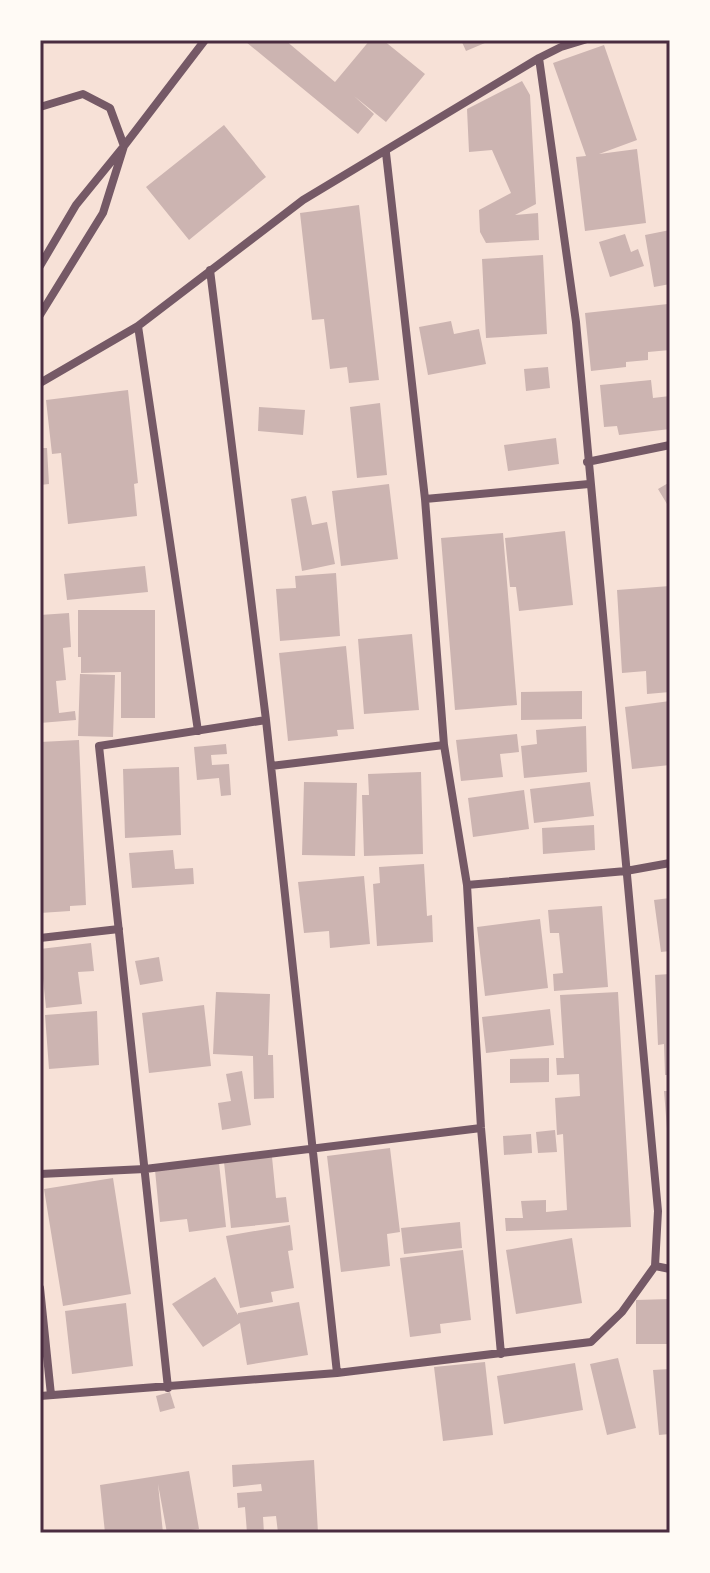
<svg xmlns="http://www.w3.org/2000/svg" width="710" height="1573" viewBox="0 0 710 1573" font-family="'IBM Plex Sans',sans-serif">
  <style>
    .building { fill: #ccb4b1 }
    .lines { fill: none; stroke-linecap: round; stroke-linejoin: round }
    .minor { stroke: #755966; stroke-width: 8 }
    .neatline { fill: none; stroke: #4a2c40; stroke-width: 3 }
  </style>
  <rect width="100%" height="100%" fill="#f7e1d7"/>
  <path class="building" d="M248,40H285L335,82L370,40H383L425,74L386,122L354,96L374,114L358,134L246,42Z
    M461,40H492L466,51Z
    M604,45L637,140L599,154L637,149L646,223L585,231L576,157L586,156L553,63Z
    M522,81L530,95L536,204L515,215L538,213L539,240L486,243L480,232L479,210L511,193L492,150L469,152L467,109Z
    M224,125L266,177L189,240L146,187Z
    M359,205L379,380L349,383L347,367L330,369L324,319L312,320L300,213Z
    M670,230V284L654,287L645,235Z
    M625,234L631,252L638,249L644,266L610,277L599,242Z
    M543,255L547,334L486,338L482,259Z
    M668,304L670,350L648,352V360L626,362V367L591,371L585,313Z
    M451,321L454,334L479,329L486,364L428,375L419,327Z
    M548,367L550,388L526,391L524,369Z
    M651,380L653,398L670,396V429L619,435L617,426L604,427L600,385Z
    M128,390L138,483L134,484L137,516L68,524L61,453L52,454L46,400Z
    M380,403L387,475L357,478L350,407Z
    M259,407L305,410L303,435L258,431Z
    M556,438L559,464L508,471L504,445Z
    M40,448H47L49,484L40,485Z
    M670,482V509L658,489Z
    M389,484L398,559L341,566L332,491Z
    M306,496L312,525L327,522L335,564L302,571L291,499Z
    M565,531L573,605L519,611L516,587H510L505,538Z
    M503,533L517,705L455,710L441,538Z
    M145,566L148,592L67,600L64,574Z
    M336,573L340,636L280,641L276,589L296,588L295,576Z
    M670,586V692L647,694L646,671L622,673L617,590Z
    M78,610H155V718H121V672L81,673V657H78Z
    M69,613L71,647L63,648L66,680L56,681L59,713L75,711L76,720L40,723V615Z
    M412,634L419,710L364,714L358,639Z
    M346,646L354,729L337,730L338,736L288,741L279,653Z
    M80,674L115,675L113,737L78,736Z
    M582,691V719L521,720V692Z
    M670,701V765L632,769L625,707Z
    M586,726L587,772L524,778L521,746L537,744L536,730Z
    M517,734L519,752L500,754L503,777L461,781L456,740Z
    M79,740L86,905L70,906V911L40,913V742Z
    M226,744L227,754L211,755L212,765L229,764L231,795L221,796L219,778L197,780L194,747Z
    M179,767L181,835L125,838L123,769Z
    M421,772L423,854L364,856L362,795H369L368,774Z
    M304,782L357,783L355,856L302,855Z
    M590,782L594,816L534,823L530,789Z
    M524,790L529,829L473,837L468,798Z
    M594,825L595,850L543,854L542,828Z
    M173,850L175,869L193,868L194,884L132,888L129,853Z
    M424,864L427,916L432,915L433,942L377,946L373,884L380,883L379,867Z
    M364,876L370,944L330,948L329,931L304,933L298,882Z
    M670,898V951L661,952L654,900Z
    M602,906L608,987L554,991L553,974L563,973L559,933H550L548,910Z
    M540,919L548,988L485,996L477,927Z
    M91,943L94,971L78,972L82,1004L46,1008L40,949Z
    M159,957L163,981L140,985L135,961Z
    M670,974V1075H665L664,1044L658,1045L655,975Z
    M216,992L270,994L268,1055H273L274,1098L254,1099L253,1056L213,1054Z
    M618,992L631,1227L506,1231L505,1218H523L521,1201L546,1200V1212L567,1210L563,1134L557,1135L555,1098L580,1096L579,1074L557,1075L556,1058H564L560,995Z
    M204,1005L211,1066L149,1073L142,1013Z
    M550,1009L554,1045L486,1053L482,1017Z
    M97,1011L99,1065L49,1069L45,1015Z
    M549,1058V1082L510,1083V1059Z
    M242,1071L251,1125L222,1130L218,1103L231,1101L226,1074Z
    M664,1091H670V1141H668Z
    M555,1130L557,1152L538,1153L536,1132Z
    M531,1134L532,1153L504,1155L503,1136Z
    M390,1148L400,1232L387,1234L390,1266L341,1272L327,1156Z
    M272,1157L276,1198L286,1197L289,1222L231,1228L224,1162Z
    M219,1163L226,1227L189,1232L187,1219L160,1222L155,1170Z
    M113,1178L131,1294L63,1306L44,1189Z
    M460,1222L462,1248L404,1254L401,1228Z
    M290,1225L293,1250L288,1251L294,1288L271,1292L273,1302L240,1308L226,1236Z
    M572,1238L582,1303L516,1314L506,1250Z
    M463,1250L471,1320L440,1324L441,1333L410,1337L400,1258Z
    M215,1277L238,1315V1313L299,1302L308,1355L247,1365L240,1323L203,1347L172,1304Z
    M670,1299V1344H636V1300Z
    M126,1303L133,1366L72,1374L65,1311Z
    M618,1358L636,1428L607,1435L590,1364Z
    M485,1362L493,1435L443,1441L434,1367Z
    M575,1363L583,1410L504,1424L497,1376Z
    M670,1369V1434L659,1435L653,1370Z
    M170,1392L175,1408L160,1412L156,1396Z
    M314,1460L318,1533H278L276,1516L263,1517L264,1533H247L245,1507L238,1508L237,1493L262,1491L261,1484L233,1487L232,1465Z
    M189,1471L199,1529L167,1533L158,1484L163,1533H105L100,1485Z"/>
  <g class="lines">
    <path class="minor" d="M40,107L83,94L110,108L124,146
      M124,146L205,40
      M386,153L425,499L444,745L467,885L481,1128L501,1354
      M40,266L76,205L124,146L103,213L40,315
      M210,270L266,720L337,1373
      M138,326L198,731
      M40,383L138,326L303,200L539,58L561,47L584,40
      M587,462L670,445
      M425,499L589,484
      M271,766L444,745
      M467,885L626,871L670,863
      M40,938L119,929
      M40,1174L145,1169L481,1128
      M655,1266L670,1269
      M40,1288L51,1395
      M168,1388L99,746L266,720
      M40,1396L337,1373L591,1342L622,1312L655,1266L658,1211L576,322L539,58"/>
  </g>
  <rect width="710" height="1573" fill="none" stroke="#fffaf5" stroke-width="84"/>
  <rect x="42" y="42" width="626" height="1489" class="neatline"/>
</svg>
